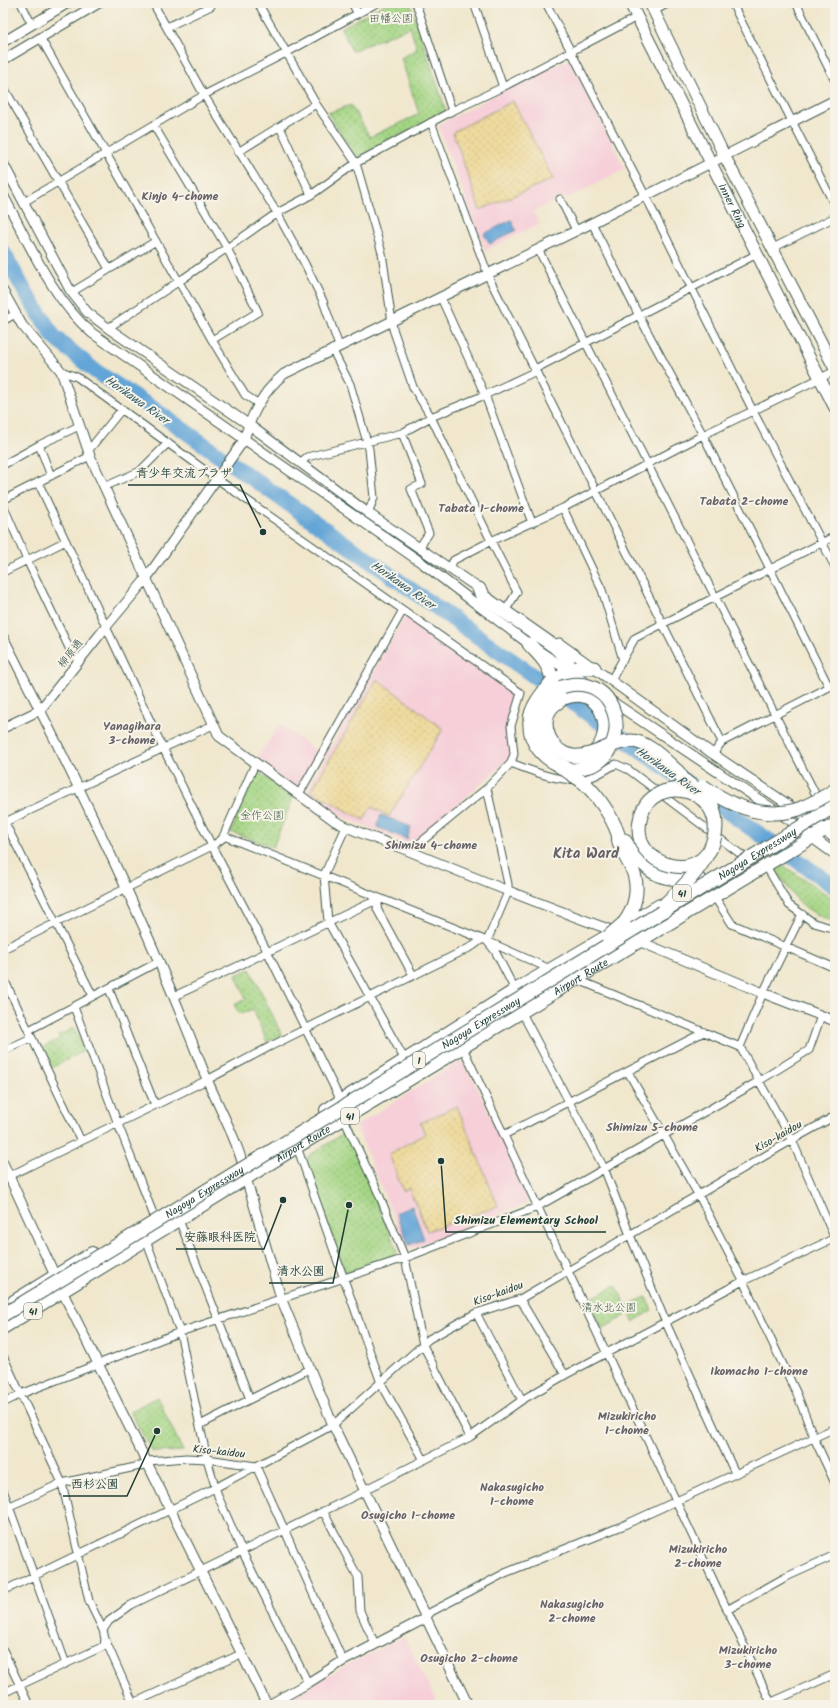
<svg xmlns="http://www.w3.org/2000/svg" width="838" height="1708" viewBox="0 0 838 1708" font-family="Kalam,'Klee One',sans-serif">
  <style>
    .built { fill: #f6cfd9 }
    .grass { fill: url(#grass-dots); stroke: #62895c }
    .sand { fill: url(#sand-dots); stroke: #868c69 }
    .water { fill: #63a5d7; stroke: #417186 }
    .lines { fill: none; stroke-linecap: round; stroke-linejoin: round }
    .river { stroke: #63a5d7; stroke-width: 16 }
    .minor-casing { stroke: #3e564b; stroke-width: 9 }
    .tertiary-casing { stroke: #3e564b; stroke-width: 11 }
    .secondary-casing { stroke: #3e564b; stroke-width: 12 }
    .primary-casing { stroke: #3e564b; stroke-width: 13 }
    .trunk-casing { stroke: #3e564b; stroke-width: 14 }
    .motorway-casing { stroke: #3e564b; stroke-width: 15 }
    .minor { stroke: #fff; stroke-width: 7 }
    .tertiary { stroke: #fff; stroke-width: 9 }
    .secondary { stroke: #fff; stroke-width: 10 }
    .primary { stroke: #fff; stroke-width: 11 }
    .trunk { stroke: #fff; stroke-width: 12 }
    .motorway { stroke: #fff; stroke-width: 13 }
    .motorway-bridge-casing { stroke: #3e564b; stroke-width: 15; stroke-linecap: butt }
    .motorway-bridge { stroke: #fff; stroke-width: 13 }
    .labels { text-anchor: middle; stroke-width: 4; stroke-linejoin: round; paint-order: stroke }
    .shield { fill: #f7f3e8; stroke: #60746a; stroke-width: 1 }
    .shield-label { font-size: 10px; font-weight: bold; fill: #1f3d34 }
    .park-label { font-size: 11px; fill: #3a5b44; stroke: #f7f3e8 }
    .street-label { font-size: 11px; fill: #1f3d34; stroke: #f7f3e8 }
    .neighbourhood-label { font-size: 12px; font-weight: bold; fill: #656368; stroke: #f7f3e8 }
    .water-label { font-size: 12px; font-style: italic; fill: #335c65; stroke: #f7f3e8 }
    .district-label { font-size: 15px; font-weight: bold; fill: #656368; stroke: #f7f3e8 }
    .leader { fill: none; stroke: #1f3d34; stroke-width: 1.5 }
    .callout-dot { fill: #1f3d34; stroke: #f7f3e8; stroke-width: 1.5 }
    .callout-label { font-size: 12px; text-anchor: middle; font-weight: bold; fill: #1f3d34; stroke: #f7f3e8; stroke-width: 4; stroke-linejoin: round; paint-order: stroke }
  </style>
  <defs>
    <pattern id="grass-dots" width="8" height="8" patternUnits="userSpaceOnUse"><rect width="8" height="8" fill="#a4d584"/><path d="M2 2h.1M6 6h.1" fill="none" stroke="#85ae6d" stroke-width="1.8" stroke-linecap="round"/></pattern>
    <pattern id="sand-dots" width="8" height="8" patternUnits="userSpaceOnUse"><rect width="8" height="8" fill="#eeda9e"/><path d="M2 2h.1M6 6h.1" fill="none" stroke="#ccbc89" stroke-width="1.8" stroke-linecap="round"/></pattern>
  </defs>
  <rect width="100%" height="100%" fill="#f7f3e8"/>
  <filter id="ink" filterUnits="userSpaceOnUse"><feTurbulence type="fractalNoise" baseFrequency=".025" numOctaves="2"/><feDisplacementMap in="SourceGraphic" scale="8" xChannelSelector="R" yChannelSelector="G"/><feConvolveMatrix kernelMatrix="1 2 1 2 8 2 1 2 1" color-interpolation-filters="sRGB"/></filter>
  <filter id="wash" filterUnits="userSpaceOnUse"><feTurbulence type="fractalNoise" baseFrequency=".012" numOctaves="4" result="noise"/><feDisplacementMap in="SourceGraphic" scale="16" xChannelSelector="R" yChannelSelector="G"/><feGaussianBlur stdDeviation="0.9" result="paint"/><feColorMatrix in="noise" values="0 0 0 0 0 0 0 0 0 0 0 0 0 0 0 0 0 1.4 0 .05"/><feComposite in="paint" operator="in"/></filter>
  <g filter="url(#wash)">
    <rect width="100%" height="100%" fill="#f0e7cd"/>
    <path class="built" d="M568,60L571,61L625,169L566,199L564,196L533,212L539,224L485,251L438,125L511,87Z
      M406,616L518,694L510,725V758L447,814L413,843L409,844L341,816L308,793L307,790L404,618Z
      M280,724L318,752L299,787H295L256,760Z
      M460,1061L465,1062L529,1195L526,1204L414,1248L406,1246L356,1126Z
      M404,1636L438,1705H277L347,1665Z"/>
    <path class="grass" d="M387,3H410L446,111L357,158L328,113L351,105L370,137L419,114L401,58L417,49L410,27L352,51L341,28Z
      M256,770L293,798L273,847L231,832Z
      M781,864L835,900V922C801,910 794,898 775,868Z
      M250,969L282,1035L267,1042L253,1009L240,1014L234,1005L246,999L236,975Z
      M74,1028L84,1051L51,1068L41,1048L60,1039L58,1036Z
      M347,1131L397,1251L394,1257L348,1273L344,1270L304,1159Z
      M616,1285L626,1306L646,1297L652,1310L633,1322L630,1313L602,1329L588,1300Z
      M157,1397L183,1451L152,1452L130,1411Z"/>
    <path class="sand" d="M513,101L553,179L480,210L453,132Z
      M377,679L443,729L389,816L371,807L364,820L311,791Z
      M457,1106L498,1206L427,1231L409,1188L403,1191L389,1154L425,1134L420,1123Z"/>
    <path class="water" d="M511,220L516,230L490,244L484,234Z
      M381,815L411,827L407,839L377,827Z
      M412,1206L424,1239L409,1245L396,1213Z"/>
    <g class="lines">
      <path class="river" d="M3,252L24,290L54,337L95,371L152,408L835,887"/>
    </g>
  </g>
  <g filter="url(#ink)">
    <g class="lines">
      <g class="minor-casing">
        <path id="minor" d="M21,3L32,25
          M153,3L204,95L277,213L305,264L323,301L339,346
          M258,3L316,104L356,163L382,253L393,329L413,387L431,417L491,541L517,592L507,608
          M352,3L358,14
          M416,3L452,111
          M474,3L503,87
          M546,3L645,195L753,411L835,567
          M732,3L835,206
          M796,3L835,81
          M654,11L669,3
          M167,27L211,6L209,3
          M41,39L212,340L245,395L259,404
          M3,86L109,269
          M431,122L490,280L722,742
          M154,126L227,248L258,312L212,340
          M280,127L311,195
          M238,152L316,104
          M560,199L576,230
          M24,202L204,95L286,53L377,3
          M592,223L639,316L703,435L829,687
          M773,248L835,217
          M538,249L819,801
          M72,292L156,241
          M441,298L485,395L532,523
          M3,321L15,314
          M108,328L184,278L277,213L311,195L356,163L452,111L503,87L637,17
          M332,349L350,384L369,449L374,498L368,513
          M61,371L77,377L217,479L521,693L511,726L514,754L511,763L487,788L410,851
          M402,433L422,484L411,489L429,533L419,548
          M39,445L51,476
          M88,451L122,409
          M300,463L307,457L402,433L431,417L485,395L532,373L535,369L757,254
          M3,465L39,445L79,426
          M38,482L163,748L212,846L267,951L341,1101
          M104,487L140,471L168,443
          M3,500L90,456
          M3,505L27,560L72,654L80,660
          M563,508L602,590L623,660
          M449,568L454,560L491,541L563,508L703,435L835,371
          M3,572L66,541
          M611,680L635,638L835,536
          M713,754L722,742L835,684
          M511,763C537,773 566,786 594,776C601,773 609,768 616,764L629,770L743,856
          M487,788L508,884V892L487,941L550,969
          M299,794L403,610
          M3,819L93,996
          M3,823L213,725
          M346,827L324,875L328,922L405,1060
          M224,836L487,941L495,951L515,990
          M766,866L789,905L814,923L835,929
          M714,896L732,924L835,968
          M379,899L377,909L413,975
          M3,949L212,846L222,839L255,764
          M3,977L81,1141
          M576,979L740,1047L792,1140L835,1239
          M109,989L155,1105
          M174,996C243,965 310,930 379,899
          M74,1007L118,1124L154,1216
          M522,1013L604,1168L630,1235L666,1323L735,1473
          M29,1030L160,961
          M740,1047L763,993L802,914
          M463,1048L772,1705
          M3,1051L31,1038
          M628,1072L699,1196L743,1281L797,1394L814,1438L835,1483
          M344,1119L378,1192L405,1258L423,1345L470,1437
          M504,1135L704,1032
          M297,1147L381,1383L424,1460
          M3,1179L207,1080L271,1046L473,946L481,940
          M179,1220L250,1399
          M146,1240L180,1332L207,1459L218,1496L242,1551L308,1683
          M520,1299L565,1375
          M476,1313L522,1400
          M3,1356L62,1483L89,1601L103,1630L105,1639L134,1705
          M3,1403L21,1394L180,1332L405,1258L537,1207L759,1081L809,1050L821,1016
          M200,1425L309,1369
          M148,1461L186,1458L207,1459L256,1466
          M256,1466L343,1661
          M3,1490L66,1664
          M364,1490L470,1437L522,1400L565,1375L743,1281L835,1238
          M3,1509L62,1483L149,1464
          M323,1511L358,1577L360,1611L375,1644
          M3,1591L215,1488L333,1425L429,1339L476,1313L520,1299L792,1140L835,1116
          M727,1610L784,1578L835,1555
          M426,1618L431,1612L505,1573L622,1526L835,1428
          M103,1630L109,1621L131,1605L365,1491
          M3,1650L29,1705
          M3,1693L104,1646L105,1639
          M129,1705L241,1654
          M765,1705L835,1674"/>
      </g>
      <g class="tertiary-casing">
        <path id="tertiary" d="M3,42L68,3
          M3,60L99,3
          M3,163L70,290L87,312L108,328L248,424L368,513L484,592
          M3,195C28,241 52,299 92,333L422,563L529,644L589,685
          M3,291L22,325L61,371L90,456L219,736L335,821C360,835 388,842 414,853C482,881 550,908 619,933
          M3,637C75,778 145,919 202,1067C216,1104 239,1140 246,1178L281,1298L333,1425L468,1705
          M559,643L713,754L808,818
          M607,698L797,825L813,838
          M3,728L40,710L105,628L146,579L244,440C251,415 263,391 284,374L592,223L835,100
          M636,940L763,993L835,1021
          M3,1163L63,1293L267,1705
          M269,1705L308,1683L343,1661L426,1618"/>
      </g>
      <g class="secondary-casing">
        <path id="secondary" d="M808,818L835,838
          M813,838L835,854"/>
      </g>
      <g class="primary-casing">
        <g id="primary">
          <path id="s1" d="M630,3L835,408"/>
          <path d="M650,3L724,155L835,369"/>
        </g>
      </g>
      <g class="trunk-casing">
        <g id="trunk">
          <path d="M326,1110L515,990L660,905"/>
          <path d="M14,1301L92,1253"/>
          <path id="s2" d="M3,1328L297,1147L835,824"/>
        </g>
      </g>
      <g class="motorway-casing">
        <path id="motorway" d="M479,589L482,596L555,647L568,659C568,676 564,680 554,694
          M529,644C540,656 550,664 552,681L577,668H594
          M562,699C600,681 620,733 591,755
          M582,781C596,793 612,816 618,834C619,837 618,840 619,843C623,854 630,863 634,874C639,890 635,909 624,923
          M624,840C648,872 655,882 698,878"/>
      </g>
      <use href="#minor" class="minor"/>
      <use href="#tertiary" class="tertiary"/>
      <use href="#secondary" class="secondary"/>
      <use href="#primary" class="primary"/>
      <use href="#trunk" class="trunk"/>
      <use href="#motorway" class="motorway"/>
      <g class="motorway-bridge-casing">
        <g id="motorway-bridge">
          <path d="M552,681C544,692 531,705 530,720C528,742 543,759 562,766C565,768 570,770 574,770C577,770 582,768 585,767C593,766 601,762 606,755C615,742 619,728 614,713C601,665 529,682 535,729C536,736 538,744 542,749C552,763 568,772 582,781"/>
          <path d="M562,699C559,702 555,704 552,707C538,724 551,753 573,756C594,758 611,741 631,741C647,741 665,760 676,770C679,772 681,776 683,779C691,787 703,791 709,800C720,817 718,846 702,859C684,873 658,866 645,849C639,840 638,830 640,820C650,767 737,789 710,849C700,871 682,888 664,905"/>
          <path d="M703,786C731,806 765,820 799,809C811,804 824,797 835,790"/>
          <path d="M608,937L624,923"/>
          <path id="s3" d="M3,1315L835,806"/>
        </g>
      </g>
      <use href="#motorway-bridge" class="motorway-bridge"/>
    </g>
  </g>
  <g class="labels">
    <g class="shield">
      <rect x="673" y="885" width="18" height="16" rx="3"/>
      <rect x="413" y="1052" width="12" height="16" rx="3"/>
      <rect x="341" y="1108" width="18" height="16" rx="3"/>
      <rect x="24" y="1303" width="18" height="16" rx="3"/>
    </g>
    <g class="shield-label">
      <text x="682" y="897">41</text>
      <text x="419" y="1064">1</text>
      <text x="350" y="1120">41</text>
      <text x="33" y="1315">41</text>
    </g>
    <g class="park-label">
      <text x="391" y="22">田幡公園</text>
      <text x="262" y="819">金作公園</text>
      <text x="609" y="1311">清水北公園</text>
    </g>
    <g class="street-label">
      <text dy="4" stroke="none"><textPath href="#s1" startOffset="227">Inner Ring</textPath></text>
      <text transform="translate(70 653) rotate(-52)" y="4">柳原通</text>
      <text dy="4" stroke="none"><textPath href="#s3" startOffset="884">Nagoya Expressway</textPath></text>
      <text dy="4" stroke="none"><textPath href="#s2" startOffset="676">Airport Route</textPath></text>
      <text dy="4" stroke="none"><textPath href="#s3" startOffset="560">Nagoya Expressway</textPath></text>
      <text transform="translate(778 1136) rotate(-30)" y="4">Kiso-kaidou</text>
      <text dy="4" stroke="none"><textPath href="#s2" startOffset="352">Airport Route</textPath></text>
      <text dy="4" stroke="none"><textPath href="#s3" startOffset="236">Nagoya Expressway</textPath></text>
      <text transform="translate(498 1293) rotate(-20)" y="4">Kiso-kaidou</text>
      <text transform="translate(219 1451) rotate(6)" y="4">Kiso-kaidou</text>
    </g>
    <g class="neighbourhood-label">
      <text x="180" y="200">Kinjo 4-chome</text>
      <text x="744" y="505">Tabata 2-chome</text>
      <text x="481" y="512">Tabata 1-chome</text>
      <text x="132" y="730">Yanagihara<tspan x="132" dy="14">3-chome</tspan></text>
      <text x="431" y="849">Shimizu 4-chome</text>
      <text x="652" y="1131">Shimizu 5-chome</text>
      <text x="759" y="1375">Ikomacho 1-chome</text>
      <text x="627" y="1420">Mizukiricho<tspan x="627" dy="14">1-chome</tspan></text>
      <text x="512" y="1491">Nakasugicho<tspan x="512" dy="14">1-chome</tspan></text>
      <text x="408" y="1519">Osugicho 1-chome</text>
      <text x="698" y="1553">Mizukiricho<tspan x="698" dy="14">2-chome</tspan></text>
      <text x="572" y="1608">Nakasugicho<tspan x="572" dy="14">2-chome</tspan></text>
      <text x="748" y="1654">Mizukiricho<tspan x="748" dy="14">3-chome</tspan></text>
      <text x="469" y="1662">Osugicho 2-chome</text>
    </g>
    <g class="water-label">
      <text transform="translate(137 400) rotate(35)" y="4">Horikawa River</text>
      <text transform="translate(403 585) rotate(35)" y="4">Horikawa River</text>
      <text transform="translate(668 771) rotate(35)" y="4">Horikawa River</text>
    </g>
    <g class="district-label">
      <text x="586" y="858">Kita Ward</text>
    </g>
  </g>
  <path class="leader" d="M263 532L240 485H128M441 1161L446 1232H606M283 1200L264 1249H176M349 1205L333 1283H269M157 1431L127 1496H63"/>
  <g class="callout-dot">
    <circle cx="263" cy="532" r="4"/>
    <circle cx="441" cy="1161" r="4"/>
    <circle cx="283" cy="1200" r="4"/>
    <circle cx="349" cy="1205" r="4"/>
    <circle cx="157" cy="1431" r="4"/>
  </g>
  <g class="callout-label">
    <text x="184" y="477">青少年交流プラザ</text>
    <text x="526" y="1224">Shimizu Elementary School</text>
    <text x="220" y="1241">安藤眼科医院</text>
    <text x="301" y="1275">清水公園</text>
    <text x="95" y="1488">西杉公園</text>
  </g>
  <rect width="838" height="1708" fill="none" stroke="#f7f3e8" stroke-width="16"/>
</svg>
